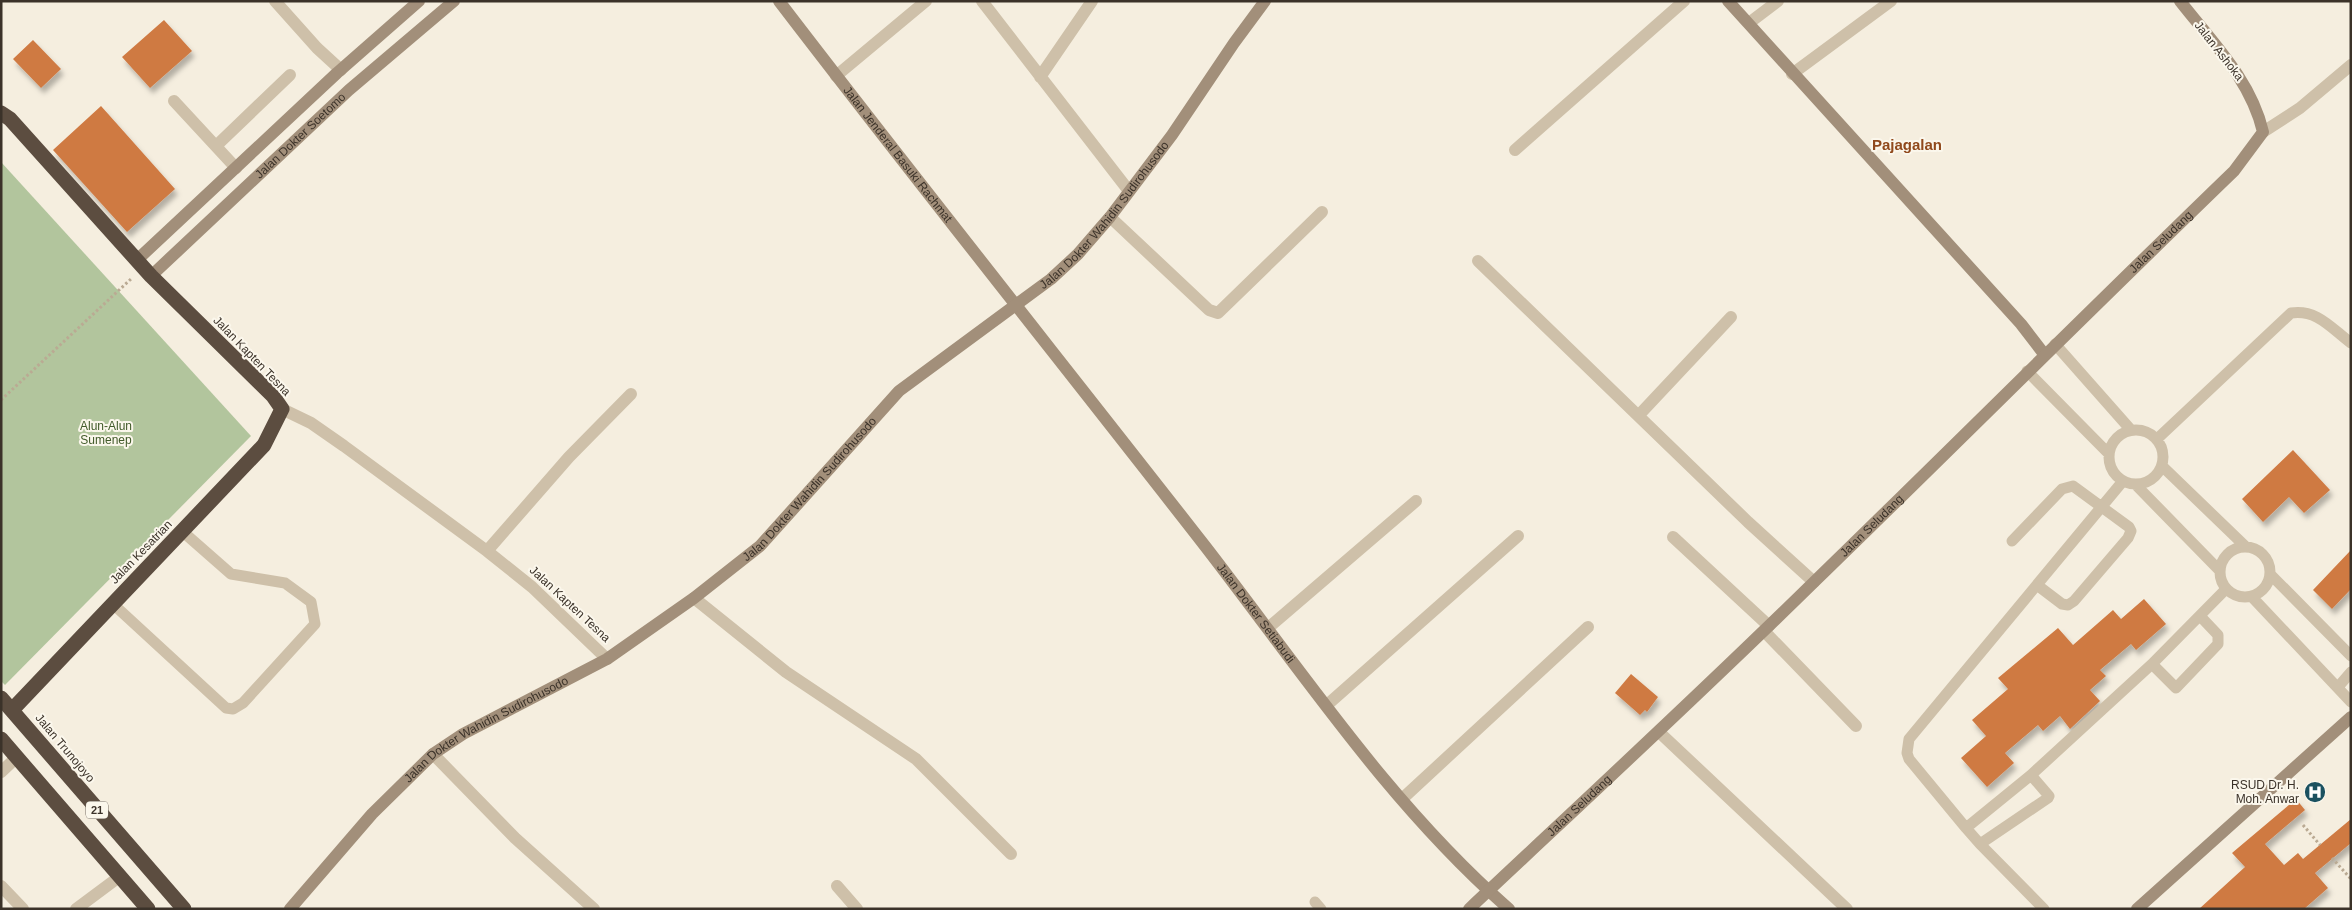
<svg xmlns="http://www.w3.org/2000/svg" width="2352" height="910" viewBox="0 0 2352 910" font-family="Arial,sans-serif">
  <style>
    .green { fill: #b2c59d }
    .building { fill: #cf7a43; filter: url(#shadow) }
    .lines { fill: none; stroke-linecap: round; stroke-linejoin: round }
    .path { stroke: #baaa93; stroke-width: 3; stroke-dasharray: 2.5 2.5; stroke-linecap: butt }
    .lane { stroke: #cec0a9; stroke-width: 11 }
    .street { stroke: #cec0a9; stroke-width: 12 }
    .secondary { stroke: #a28f7a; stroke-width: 12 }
    .highway { stroke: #5c4d40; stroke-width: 15 }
    .labels { text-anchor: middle; stroke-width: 4; stroke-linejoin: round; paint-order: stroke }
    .shield { fill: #fbf7ec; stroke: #756d64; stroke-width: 1 }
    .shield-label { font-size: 11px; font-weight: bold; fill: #3b3229 }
    .street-label { font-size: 12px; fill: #3b3229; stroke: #fbf7ec }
    .park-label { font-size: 12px; fill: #425b2b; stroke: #fbf7ec }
    .poi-label { font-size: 12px; fill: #3b3229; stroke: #fbf7ec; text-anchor: end }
    .quarter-label { font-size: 15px; font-weight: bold; fill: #90491c; stroke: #fbf7ec }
  </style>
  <defs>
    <filter id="shadow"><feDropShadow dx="3" dy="5.5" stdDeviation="2.5" flood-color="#0004"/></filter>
  </defs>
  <rect width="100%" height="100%" fill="#f5eedf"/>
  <path class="green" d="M1,162L251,436L5,685L1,681Z"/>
  <path class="building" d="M164,20L192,51L150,88L122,57Z
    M33,40L61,69L41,88L13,59Z
    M101,106L175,189L127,232L53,150Z
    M2293,450L2330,490L2304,513L2289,497L2263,522L2242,499Z
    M2351,550V589L2332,609L2313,590Z
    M2144,599L2166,624L2136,650L2131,644L2100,670L2106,676L2090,690L2100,701L2070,729L2060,716L2043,731L2038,725L2005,753L2014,763L1987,787L1961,758L1986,736L1972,720L2008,689L1998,678L2058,628L2073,645L2113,610L2121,619Z
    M1631,674L1658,697L1647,712L1645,710L1640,715L1615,693Z
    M2296,799L2305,810L2265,844L2284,865L2298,853L2303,859L2351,819V843L2315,873L2328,888L2304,909H2199L2245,867L2232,853Z"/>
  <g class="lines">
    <path class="path" d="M1,400L132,278
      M2303,825L2320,845
      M2332,858L2351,879"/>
    <path class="lane" d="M2055,344L2131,430
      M2027,371L2109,454
      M2109 457a27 27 0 1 1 54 0a27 27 0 1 1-54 0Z
      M2157,439L2291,313C2317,309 2331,328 2351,343
      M2162,466L2246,547
      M2135,484L2220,571
      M2012,541L2062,489L2073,486L2129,527L2131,531L2128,538L2074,601L2068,605L2062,604L2037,585
      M2220 572a25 25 0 1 1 50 0a25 25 0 1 1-50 0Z
      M2270,574L2351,656
      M2252,597L2351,702
      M113,604L226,708L233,709L243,703L315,624L311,602L285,583L231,574L182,531
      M2200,616L2218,635V644L2176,688L2152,664L2226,589
      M2338,687L2351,672
      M2031,775L1966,828L1909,759L1907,753L1909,739L2123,481
      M1966,828L1980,844L2048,798L2049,796L2031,775L2152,664
      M1980,844L2044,909
      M1315,902L1321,909"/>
    <path class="street" d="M275,1L317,48L341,70
      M982,1L1129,191
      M1749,23L1778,1
      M1792,74L1891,1
      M836,76L926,1
      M1040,77L1092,1
      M174,101L236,168
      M2263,132L2300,108L2351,65
      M216,146L290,75
      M1515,150L1684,1
      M1110,217L1209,310L1218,313L1322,212
      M1478,261L1748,522L1814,582
      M282,409L311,423L344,446L487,551L532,587L607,659
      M1639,415L1731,317
      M1673,537L1769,626
      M487,551L569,457L631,394
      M694,598L786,672L916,759L1011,854
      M1268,628L1416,501
      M1764,631L1856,726
      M1327,705L1518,536
      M1659,732L1847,909
      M433,754L515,838L594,909
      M1,772L17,757
      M1402,799L1588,627
      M1,886L23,909
      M837,886L857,909
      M76,909L119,877"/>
    <g class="secondary">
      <path id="s1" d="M779,1C919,184 1063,364 1205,546C1301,670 1390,805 1509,909"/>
      <path d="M1728,1L2021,324L2044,354"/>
      <path d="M137,260L337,73L419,1"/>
      <path id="s2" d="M151,276L349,90L454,1"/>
      <path id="s3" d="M290,909L372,814L433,754L463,734L607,659L694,598L760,546L899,391L1051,279L1078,254L1110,217L1172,135L1234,43L1265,1"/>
      <path id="s4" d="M1469,909C1585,800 1701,693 1814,582C1954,446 2093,307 2234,171L2263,132C2251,80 2212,42 2180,1"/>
      <path d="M2137,909L2351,717"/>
    </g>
    <path class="highway" d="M1,113L10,119L151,276L273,396L282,409L264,445L12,710
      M1,698L184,909
      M1,739L148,909"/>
  </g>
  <defs>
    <g id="hospital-disc" transform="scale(1.125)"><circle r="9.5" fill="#1b5160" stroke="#fbf7ec"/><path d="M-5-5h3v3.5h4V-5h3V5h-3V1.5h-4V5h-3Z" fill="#fff"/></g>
  </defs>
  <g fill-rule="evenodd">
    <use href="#hospital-disc" x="2315" y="792"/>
  </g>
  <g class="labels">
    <rect class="shield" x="86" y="801.5" width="22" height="17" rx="4"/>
    <g class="shield-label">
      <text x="97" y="814">21</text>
    </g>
    <g class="street-label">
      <text transform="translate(2219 51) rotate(52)" y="4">Jalan Ashoka</text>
      <text dy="4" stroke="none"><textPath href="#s2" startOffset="205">Jalan Dokter Soetomo</textPath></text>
      <text dy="4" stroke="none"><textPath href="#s1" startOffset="194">Jalan Jenderal Basuki Rachmat</textPath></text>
      <text dy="4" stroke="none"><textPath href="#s3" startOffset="1080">Jalan Dokter Wahidin Sudirohusodo</textPath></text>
      <text dy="4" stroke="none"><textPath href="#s4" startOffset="961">Jalan Seludang</textPath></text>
      <text transform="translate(252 356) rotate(46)" y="4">Jalan Kapten Tesna</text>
      <text dy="4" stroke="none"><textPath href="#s3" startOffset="675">Jalan Dokter Wahidin Sudirohusodo</textPath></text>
      <text dy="4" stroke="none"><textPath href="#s4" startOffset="556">Jalan Seludang</textPath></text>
      <text transform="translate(141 552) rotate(-46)" y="4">Jalan Kesatrian</text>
      <text transform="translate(570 604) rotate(43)" y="4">Jalan Kapten Tesna</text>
      <text dy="4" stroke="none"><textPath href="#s1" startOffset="776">Jalan Dokter Setiabudi</textPath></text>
      <text dy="4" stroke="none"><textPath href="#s3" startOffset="269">Jalan Dokter Wahidin Sudirohusodo</textPath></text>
      <text transform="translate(65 748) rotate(50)" y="4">Jalan Trunojoyo</text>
      <text dy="4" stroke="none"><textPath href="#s4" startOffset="151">Jalan Seludang</textPath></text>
    </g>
    <g class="park-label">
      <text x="106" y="430">Alun-Alun<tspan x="106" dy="14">Sumenep</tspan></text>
    </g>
    <g class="poi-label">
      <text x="2299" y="789">RSUD Dr. H.<tspan x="2299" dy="14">Moh. Anwar</tspan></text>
    </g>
    <g class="quarter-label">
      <text x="1907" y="150">Pajagalan</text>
    </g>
  </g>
  <rect width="2352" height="910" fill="none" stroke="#3b3229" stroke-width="5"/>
</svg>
